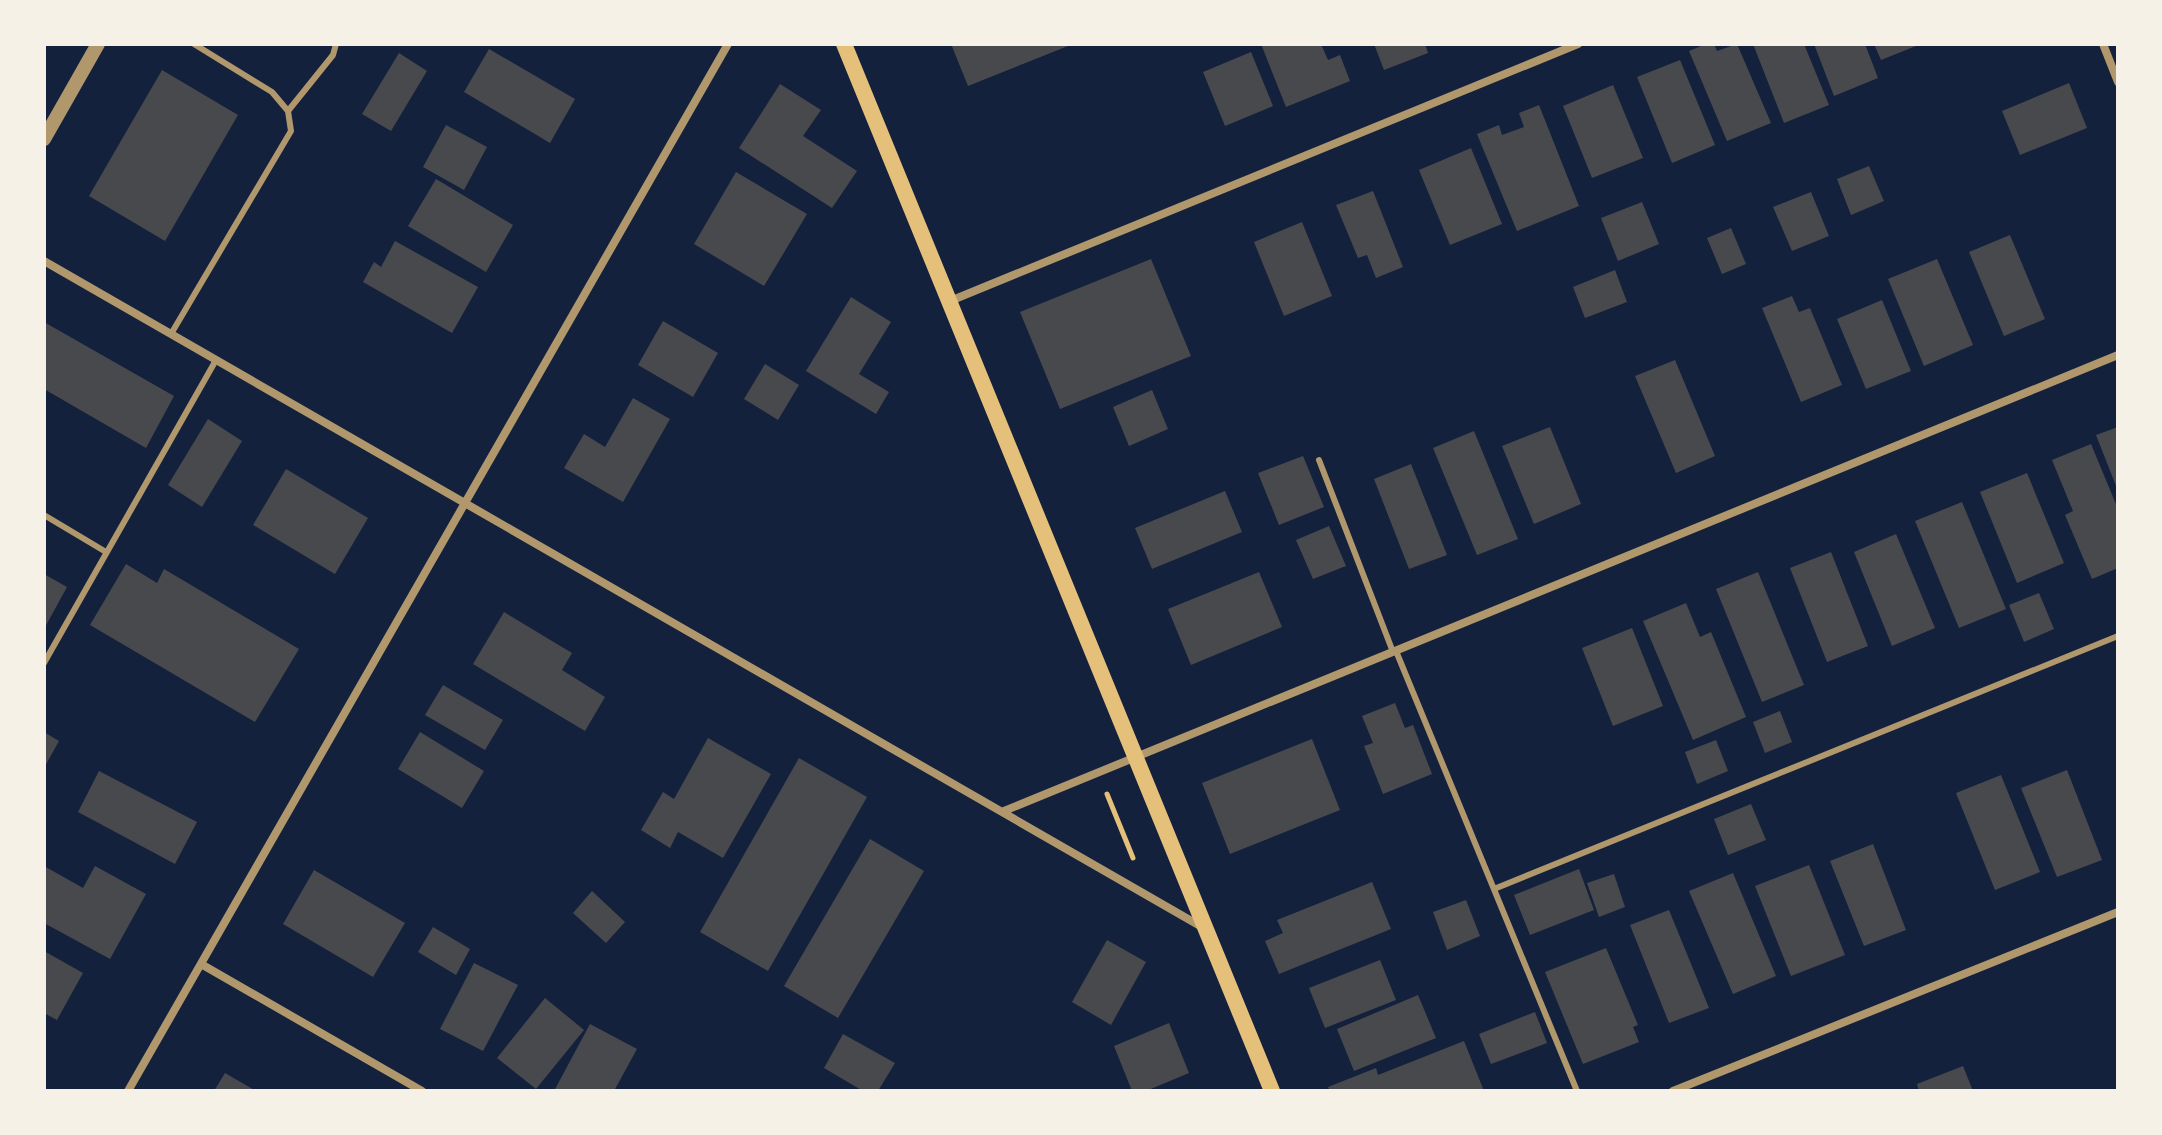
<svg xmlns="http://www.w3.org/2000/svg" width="2162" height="1135" viewBox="0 0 2162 1135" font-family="'PT Sans',sans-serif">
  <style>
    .building { fill: #48494c }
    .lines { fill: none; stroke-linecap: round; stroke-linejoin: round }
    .path { stroke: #e5c07b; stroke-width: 5 }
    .service { stroke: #b1986c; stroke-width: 6 }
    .minor { stroke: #b1986c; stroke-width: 8 }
    .tertiary { stroke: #b1986c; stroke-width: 14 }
    .secondary { stroke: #e5c07b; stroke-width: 16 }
  </style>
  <rect width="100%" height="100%" fill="#14213d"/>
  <path class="building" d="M951,44H1073L968,86Z
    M1261,44H1321L1328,60L1340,55L1350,81L1286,107Z
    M1374,44H1425L1428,53L1384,70Z
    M1706,44H1714L1717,51L1737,44L1771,123L1727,141L1689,51Z
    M1753,44H1804L1829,105L1784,123Z
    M1814,44H1865L1878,78L1834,96Z
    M1874,44H1921L1881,60Z
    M489,49L575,99L550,143L464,92Z
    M1251,52L1273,106L1225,126L1203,72Z
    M399,53L427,71L391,131L362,114Z
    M1680,60L1715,145L1672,163L1637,77Z
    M162,70L238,115L165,241L89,196Z
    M2069,83L2087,128L2020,155L2002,111Z
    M780,84L821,110L803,136L857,171L832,208L739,148Z
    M1613,85L1643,158L1592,178L1563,106Z
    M1539,105L1579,206L1517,231L1477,134L1499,125L1502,135L1524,127L1519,113Z
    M446,125L487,147L464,190L423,167Z
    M1471,148L1502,224L1450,245L1419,170Z
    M1869,166L1884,201L1851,215L1837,179Z
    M736,172L807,214L764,286L694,244Z
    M436,179L513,225L486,272L408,226Z
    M1373,191L1403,267L1376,278L1367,255L1358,258L1336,205Z
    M1811,192L1829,236L1792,251L1773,207Z
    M1642,202L1659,244L1618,261L1601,218Z
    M1302,222L1332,296L1284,316L1254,242Z
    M1731,228L1746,264L1722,274L1707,238Z
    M2010,235L2045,319L2004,336L1969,252Z
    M395,241L478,287L452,333L363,282L374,262L381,267Z
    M1151,259L1191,356L1060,409L1020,312Z
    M1937,259L1973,345L1924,366L1888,279Z
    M1615,270L1627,302L1585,318L1573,287Z
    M1792,296L1799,312L1810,308L1842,385L1801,402L1762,308Z
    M851,297L891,322L859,374L889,392L876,414L806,371Z
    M1882,300L1911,371L1866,389L1837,319Z
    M663,321L718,353L693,397L638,365Z
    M44,322L174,396L146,448L44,389Z
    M1675,360L1715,456L1676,473L1635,376Z
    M765,364L799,385L778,420L744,399Z
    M1152,390L1168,429L1129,446L1113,407Z
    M633,398L670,419L623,502L564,468L584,434L605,447Z
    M208,419L242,441L202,507L168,485Z
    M1550,427L1581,504L1534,524L1502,446Z
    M2118,427V491L2096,435Z
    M1474,431L1518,539L1477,555L1433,448Z
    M2091,444L2118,509V568L2092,579L2065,515L2073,511L2052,460Z
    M1303,456L1324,507L1279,525L1258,473Z
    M1411,464L1447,555L1409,569L1374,479Z
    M286,469L368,518L335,574L253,525Z
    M2027,473L2064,563L2017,583L1980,492Z
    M1225,491L1242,532L1152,569L1135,528Z
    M1962,502L2006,609L1959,628L1915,521Z
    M1329,526L1346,566L1313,579L1296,540Z
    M1896,534L1935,628L1892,646L1854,552Z
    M1831,552L1868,646L1827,662L1790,568Z
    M126,564L157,583L164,569L299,649L255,722L90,625Z
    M1259,572L1282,627L1191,665L1168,609Z
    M1758,572L1804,685L1762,702L1716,589Z
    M44,574L67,587L44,629Z
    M2039,593L2054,629L2024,642L2009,605Z
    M1686,603L1700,637L1711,632L1746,717L1693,740L1643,621Z
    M504,612L572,653L562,670L605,697L585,731L473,664Z
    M1632,628L1663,706L1613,726L1582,648Z
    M443,685L503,720L485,750L425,715Z
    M1395,703L1405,728L1413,725L1432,774L1383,794L1364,746L1373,743L1362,716Z
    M1780,711L1792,742L1765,753L1753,722Z
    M44,732L59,741L44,768Z
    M420,732L484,771L462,808L398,769Z
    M708,738L771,774L723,858L678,832L670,848L641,830L663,792L674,799Z
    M1312,739L1340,810L1230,854L1202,783Z
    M1716,740L1728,771L1697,784L1685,752Z
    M799,758L867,797L768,971L700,932Z
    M2067,770L2102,860L2057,877L2021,788Z
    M99,771L197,822L175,864L78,812Z
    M2001,775L2040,872L1995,890L1956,793Z
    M1751,804L1766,840L1728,855L1714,819Z
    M870,839L924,871L838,1018L784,986Z
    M1873,844L1906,930L1864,946L1830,861Z
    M1809,865L1845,955L1791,976L1755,886Z
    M44,866L83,888L95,866L146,894L110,959L44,923Z
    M1579,869L1594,910L1530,935L1514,895Z
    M314,870L405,923L373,977L283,924Z
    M1733,873L1776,976L1733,994L1689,891Z
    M1614,874L1625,907L1599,917L1587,883Z
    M1372,882L1391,929L1279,974L1265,941L1283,933L1277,920Z
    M592,891L625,922L606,943L573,913Z
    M1466,900L1480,936L1447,950L1433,912Z
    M1669,910L1709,1008L1669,1023L1630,925Z
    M433,927L470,949L456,975L418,952Z
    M1107,940L1146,962L1111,1025L1072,1002Z
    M1606,948L1638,1025L1633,1027L1639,1042L1583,1064L1545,972Z
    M44,951L83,973L57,1020L44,1013Z
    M1380,960L1396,1000L1325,1028L1309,988Z
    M474,963L518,985L483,1051L440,1029Z
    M1418,995L1436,1038L1354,1071L1337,1029Z
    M545,998L584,1030L536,1089L497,1058Z
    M1535,1012L1547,1043L1491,1064L1479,1034Z
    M1169,1023L1189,1073L1146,1091H1132L1114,1046Z
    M590,1024L637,1049L614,1091H554Z
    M843,1034L895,1063L878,1091H863L824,1068Z
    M1464,1041L1484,1091H1330L1328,1087L1376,1068L1378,1075Z
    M1963,1066L1973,1091H1919L1917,1084Z
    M225,1073L256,1091H214Z"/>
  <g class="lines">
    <path class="path" d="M1107,794L1133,858"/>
    <path class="service" d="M288,111L333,55L336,44
      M171,334L291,131L288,111L272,92L194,44
      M1319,460L1393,652
      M44,515L106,552
      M1396,651L1577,1091
      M44,663L216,360
      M1494,889L2118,636"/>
    <path class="minor" d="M2103,44L2118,82
      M44,261L1202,927
      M950,301L1578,44
      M1004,811L2118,355
      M201,964L422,1091
      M128,1091L728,44
      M1673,1091L2118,912"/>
    <path class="tertiary" d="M44,139L98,44"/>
    <path class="secondary" d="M844,44L1272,1091"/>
  </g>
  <rect width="2162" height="1135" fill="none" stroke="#f6f1e7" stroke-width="92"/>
</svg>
